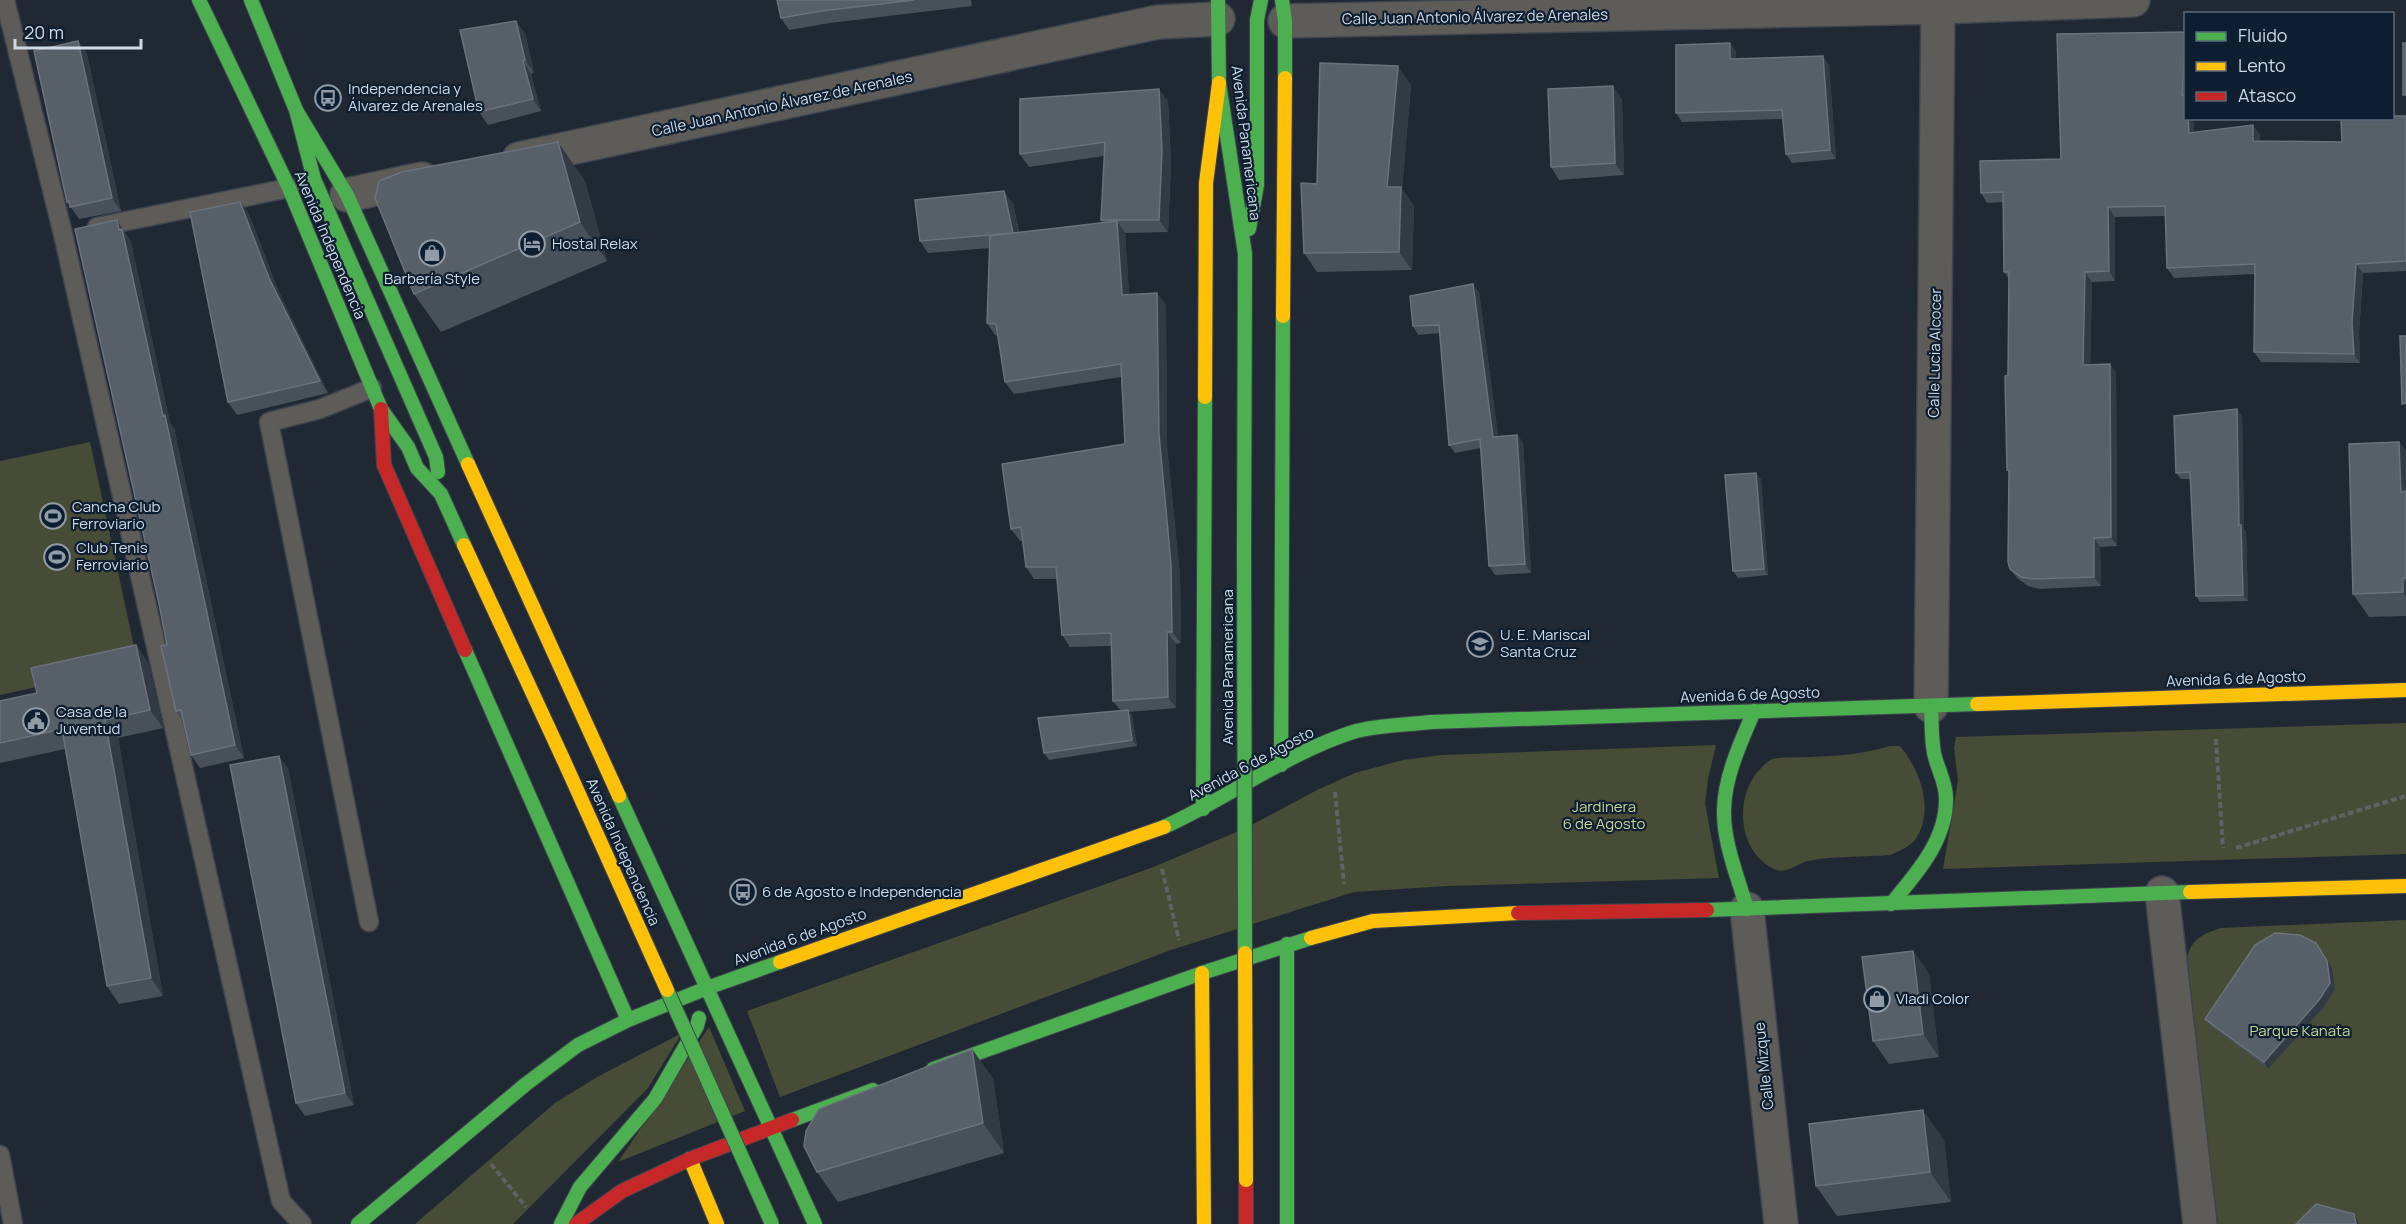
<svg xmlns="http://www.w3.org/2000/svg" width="2406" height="1224" viewBox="0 0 2406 1224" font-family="Manrope,sans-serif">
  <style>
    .green { fill: #464c36 }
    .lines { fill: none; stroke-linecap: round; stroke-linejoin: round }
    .lane-casing { stroke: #3e454e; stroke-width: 21 }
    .street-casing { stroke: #3e454e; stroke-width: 36 }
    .fast-casing { stroke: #3e454e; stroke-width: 16 }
    .slow-casing { stroke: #3e454e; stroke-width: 16 }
    .jam-casing { stroke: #3e454e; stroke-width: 16 }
    .path { stroke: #616263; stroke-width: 4; stroke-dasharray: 6 3; stroke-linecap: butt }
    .lane { stroke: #5e5c58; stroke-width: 18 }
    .street { stroke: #5e5c58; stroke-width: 33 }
    .fast { stroke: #4caf50; stroke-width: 14 }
    .slow { stroke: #ffc107; stroke-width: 14 }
    .jam { stroke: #c62828; stroke-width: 14 }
    .fast-bridge-casing { stroke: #3e454e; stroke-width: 16; stroke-linecap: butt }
    .slow-bridge-casing { stroke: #3e454e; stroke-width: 16; stroke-linecap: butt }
    .fast-bridge { stroke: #4caf50; stroke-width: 14 }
    .slow-bridge { stroke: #ffc107; stroke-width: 14 }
    .wall { fill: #485059 }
    .shaded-wall { fill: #323a43 }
    .building { fill: #575f68; stroke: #6a727c; stroke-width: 1.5 }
    .labels { text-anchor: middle; stroke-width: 4.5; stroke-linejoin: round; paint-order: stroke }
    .street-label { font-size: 15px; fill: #cfdae7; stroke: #0e1e31 }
    .poi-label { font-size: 15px; fill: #cfdae7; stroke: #0e1e31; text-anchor: start }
    .park-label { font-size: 15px; fill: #c7d693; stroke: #0e1e31 }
  </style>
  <rect width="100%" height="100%" fill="#202933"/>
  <path class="green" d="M90,442L138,665L0,695V461Z
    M2406,723V854L1943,869L1958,781L1954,748L1956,737Z
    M1716,745L1708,779L1705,803L1719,878L1447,886L1354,892L1171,950L780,1097L747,1011L1151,868L1246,828L1317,790L1355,773L1403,760L1442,755Z
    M1890,746H1900C1920,770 1934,808 1917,837C1912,846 1899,851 1890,855C1868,857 1828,856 1808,861C1797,864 1785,875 1774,869C1736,851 1734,793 1762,767C1765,764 1769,760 1773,759C1784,756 1798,758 1809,757C1838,756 1863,754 1890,746Z
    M2406,920V1224H2218L2185,976C2186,947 2193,936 2221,928Z
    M709,1027L745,1111L618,1162Z
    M682,1033L648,1088L513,1224H415L555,1103L597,1077Z"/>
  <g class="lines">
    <g class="lane-casing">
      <path id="lane" d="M5,0L63,234L281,1201L302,1224
        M97,227L289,188
        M369,922L269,422L320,409L372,388
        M0,1155L13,1224"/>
    </g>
    <g class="street-casing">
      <path id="street" d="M1285,21L1938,7L2133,0
        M519,159L1158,22L1218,19
        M347,195L422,179
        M1931,706L1938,0
        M2162,893L2200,1224
        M1747,909L1781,1224"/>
    </g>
    <g class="fast-casing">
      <path id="fast" d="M199,0L289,188L381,409L408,447L417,468L441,494L464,545
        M251,0L296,110L314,179L436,457L438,472
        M1218,0L1219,83L1245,254L1244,551
        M1282,0L1285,21V78
        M296,110L347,195L468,464
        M1249,229L1257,185V20L1261,0
        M465,650L628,1020
        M1281,765L1283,316
        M619,796L815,1224
        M1203,809L1205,397
        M1164,827C1228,798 1287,753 1353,732C1376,725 1407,725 1431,722L1977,704
        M1891,904C1916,874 1947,840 1946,798C1946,782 1937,768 1934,753C1931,737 1932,722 1931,706
        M1747,909C1738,877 1723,843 1724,809C1725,775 1741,742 1754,711
        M1707,910L2190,892
        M1287,944V1224
        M933,1069L1202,973L1311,938
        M792,1120L873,1090
        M358,1224L526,1084L578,1045L628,1020L707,988L780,962
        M561,1224L580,1187L655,1099L697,1026L699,1018"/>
    </g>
    <g class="slow-casing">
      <path id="slow" d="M1283,316L1285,78
        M1205,397L1206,183L1219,83
        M468,464L619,796
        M464,545L564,761
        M1977,704L2406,690
        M2190,892L2406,886
        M1311,938L1373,921L1518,913
        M780,962L1164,827
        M1202,973L1204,1224
        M690,1159L717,1224"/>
    </g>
    <g class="jam-casing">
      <path id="jam" d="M381,409L384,465L465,650
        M1518,913L1707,910
        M1246,1180V1224
        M576,1224L622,1191L690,1159L792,1120"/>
    </g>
    <path class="path" d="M2216,739L2223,848
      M1335,792L1344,884
      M2236,848L2406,796
      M1162,869L1179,940
      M491,1164L526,1207"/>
    <use href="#lane" class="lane"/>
    <use href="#street" class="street"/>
    <use href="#fast" class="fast"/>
    <use href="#slow" class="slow"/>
    <use href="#jam" class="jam"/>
    <g class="fast-bridge-casing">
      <path id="fast-bridge" d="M1244,551L1245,953
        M667,990L772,1224"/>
    </g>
    <g class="slow-bridge-casing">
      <path id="slow-bridge" d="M564,761L667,990
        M1245,953L1246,1180"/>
    </g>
    <use href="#fast-bridge" class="fast-bridge"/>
    <use href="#slow-bridge" class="slow-bridge"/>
  </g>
  <path class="wall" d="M777,0H971L972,6L830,23L789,30L781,18Z
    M525,33L534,73L531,74L541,111L488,125L479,112Z
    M78,41L87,54L121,211L79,219L67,202Z
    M1736,51V59L1823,56L1829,65L1836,159L1792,163L1786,154L1783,119L1682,122L1676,113Z
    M1411,85L1402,189L1414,206L1412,270L1317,272L1304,253L1317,184Z
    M1622,99L1624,175L1559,180L1551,167Z
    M1168,101L1171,163L1168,232L1125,233L1129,294L1166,305L1167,446L1180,576L1181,643L1176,644V708L1129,712L1132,716L1137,746L1049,760L1044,753L1120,710L1113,701L1112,646L1070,647L1062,635L1057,579H1034L1026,567L1023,541H1020L1011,529L1125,444L1121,377L1014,394L1005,382L998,336L995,335L987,323L990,248L928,253L920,241L1013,203L1019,232L1102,223L1101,220L1104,156L1029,167L1020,154Z
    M2406,116V271L2363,273L2359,333L2360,363L2261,362L2254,352L2255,274L2174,278L2167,268L2166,216L2115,217V281L2092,282L2090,365L2110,364L2116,373L2117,546L2100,547L2101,586L2039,589L2028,586L2017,578L2010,569L2009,473L2007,470L2009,279L2004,272L2003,202L1987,203L1981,193L2061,159L2186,118H2193L2194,132L2260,134V141L2342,142Z
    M585,181L607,261L441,332L414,294Z
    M240,202L249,214L278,290L328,393L237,415L228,402Z
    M117,220L131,242L170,423L174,428L244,758L200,768L191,755L183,721L176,711Z
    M1479,292L1498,436L1517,435L1523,443L1531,573L1495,575L1489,566L1481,448L1455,453L1449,445L1440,333L1418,335L1413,326Z
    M2242,416L2244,529L2246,532L2248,601L2200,602L2196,596L2190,479H2181L2176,473Z
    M2399,442L2406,451V616L2369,617L2353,594Z
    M1761,479L1768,575L1738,578L1733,571Z
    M136,645L148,663L163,728L118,738L163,996L119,1004L107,986L65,749L0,763V701L37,693Z
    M288,768L354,1105L305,1116L296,1103Z
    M2316,943L2332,968L2335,989L2324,1007L2268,1069L2209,1025L2205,1019Z
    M1913,951L1929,974L1939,1057L1889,1064L1873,1041Z
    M972,1049L993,1079L1004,1153L838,1202L817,1172Z
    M1944,1140L1951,1202L1837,1216L1816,1186Z"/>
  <path class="shaded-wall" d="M516,21L525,33L534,73L525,60Z
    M78,41L87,54L121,211L112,198Z
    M2186,42V100L2182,95Z
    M1730,43L1736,51V68L1730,59Z
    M1823,56L1829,65L1836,159L1830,150Z
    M523,61L531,74L541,111L533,99Z
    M1398,66L1411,85L1402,189L1414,206L1412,270L1399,252L1387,187Z
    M1613,86L1622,99L1624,175L1615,163Z
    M1159,89L1168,101L1171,163L1168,232L1159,220Z
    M2188,118H2193L2195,142L2189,133Z
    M2253,125L2260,134V151L2253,141Z
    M558,142L585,181L607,261L580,222Z
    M1004,191L1013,203L1021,245L1013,233Z
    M240,202L249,214L278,290L328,393L320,381L269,278Z
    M2108,207L2115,217V281L2109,271Z
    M117,220L131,242L170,423L174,428L244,758L235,745L163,416Z
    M1117,221L1125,233L1130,307L1122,295Z
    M2356,264L2363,273L2359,333L2360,363L2354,354L2352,323Z
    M2085,272L2092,282L2090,374L2083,365Z
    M1473,284L1479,292L1499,445L1493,437Z
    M1157,293L1166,305L1167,446L1180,576L1181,643L1172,632L1159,434Z
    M2110,364L2116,373L2117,546L2111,537Z
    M2237,409L2242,416L2244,529L2246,532L2248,601L2243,595L2239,525Z
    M1517,435L1523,443L1531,573L1525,564Z
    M2399,442L2406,451V499L2401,492Z
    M1756,473L1761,479L1768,575L1764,569Z
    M2094,538L2100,547L2101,586L2094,577Z
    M2403,578L2406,582V597L2403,592Z
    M1167,632L1176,644V708L1168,697Z
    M136,645L148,663L163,728L150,710Z
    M1128,710L1132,716L1137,746L1132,740Z
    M105,720L118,738L163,996L151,978Z
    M279,756L288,768L354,1105L345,1093Z
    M2316,943L2332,968L2335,989L2324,1007L2268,1069L2264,1062Z
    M1913,951L1929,974L1939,1057L1923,1034Z
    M972,1049L993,1079L1004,1153L983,1123Z
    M1923,1110L1944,1140L1951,1202L1930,1172Z
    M2354,1214L2358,1220L2359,1224H2356Z"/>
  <path class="building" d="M777,0H914L821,11L781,18Z
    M516,21L525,60L523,61L533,99L479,112L460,30Z
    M2186,32L2182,95L2186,94V118H2188L2189,133L2253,125V141L2342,142L2341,118H2392V116H2406V261L2356,264L2352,323L2354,354L2254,352L2255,264L2167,268L2165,206L2108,207L2109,271L2085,272L2083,365L2110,364L2111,537L2094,538V577L2033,579L2021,577L2010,569L2008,562L2009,470H2007L2005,376L2008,375L2009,272H2004L2003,192L1981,193L1980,161L2061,159L2057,34Z
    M78,41L112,198L70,207L69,201L67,202L34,51Z
    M1730,43V59L1823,56L1830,150L1786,154L1782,110L1676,113V45Z
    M2403,43H2406V95H2403Z
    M1320,63L1398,66L1387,187H1401L1399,252L1304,253L1301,183L1317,184Z
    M1613,86L1615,163L1551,167L1548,89Z
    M1159,89L1162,150L1159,220H1101L1105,142L1020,154V99Z
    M558,142L580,222L414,294L375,198L379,181L402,172Z
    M1004,191L1013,233L1117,221L1122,295L1157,293L1159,434L1171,564L1172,632H1167L1168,697L1113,701L1111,633L1062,635L1056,567H1026L1021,527L1011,529L1002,464L1125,444L1121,364L1005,382L996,324L987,323L990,236L1013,233L920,241L915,200Z
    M240,202L269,278L320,381L228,402L190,212Z
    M117,220L119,230L122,229L163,416L165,415L235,745L191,755L181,710L176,711L161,646L167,645L159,604L75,229Z
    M1473,284L1493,437L1517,435L1525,564L1489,566L1480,439L1449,445L1439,325L1413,326L1410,296Z
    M2400,336H2406V403L2402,404Z
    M2237,409L2239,525H2241L2243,595L2196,596L2190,472L2176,473L2174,416Z
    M2399,442L2401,492L2406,491V578H2403V592L2353,594L2349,444Z
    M1756,473L1764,569L1733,571L1725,475Z
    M136,645L150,710L105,720L151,978L107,986L62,729L0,743V701L37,693L31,668Z
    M1128,710L1132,740L1044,753L1038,718Z
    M279,756L345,1093L296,1103L230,765Z
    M2275,933L2300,935L2316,943L2327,961L2330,983L2319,1000L2264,1062L2205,1019L2255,945Z
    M1913,951L1923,1034L1873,1041L1862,957Z
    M972,1049L983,1123L817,1172L804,1146L806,1131L819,1109Z
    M1923,1110L1930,1172L1816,1186L1809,1124Z
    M2316,1204L2354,1214L2356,1224H2296Z"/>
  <defs>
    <g id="bus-ring" transform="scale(1.35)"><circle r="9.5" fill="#0e1e31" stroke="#929ca8" stroke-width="1.5"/><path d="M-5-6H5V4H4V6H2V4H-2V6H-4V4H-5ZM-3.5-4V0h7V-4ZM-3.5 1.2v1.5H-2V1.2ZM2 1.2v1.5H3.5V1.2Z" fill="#929ca8"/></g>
    <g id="hotel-ring" transform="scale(1.35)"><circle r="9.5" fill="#0e1e31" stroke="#929ca8" stroke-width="1.5"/><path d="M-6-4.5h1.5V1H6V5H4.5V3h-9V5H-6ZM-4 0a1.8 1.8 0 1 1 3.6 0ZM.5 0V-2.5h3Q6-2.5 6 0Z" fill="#929ca8"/></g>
    <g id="shop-ring" transform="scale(1.35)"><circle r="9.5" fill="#0e1e31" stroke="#929ca8" stroke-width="1.5"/><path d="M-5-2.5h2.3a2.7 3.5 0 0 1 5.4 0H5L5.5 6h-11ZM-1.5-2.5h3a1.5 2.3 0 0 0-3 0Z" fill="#929ca8"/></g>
    <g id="stadium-ring" transform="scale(1.35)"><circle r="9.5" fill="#0e1e31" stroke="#929ca8" stroke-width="1.5"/><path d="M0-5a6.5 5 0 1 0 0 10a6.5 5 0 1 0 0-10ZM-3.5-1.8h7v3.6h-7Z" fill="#929ca8"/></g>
    <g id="university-ring" transform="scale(1.35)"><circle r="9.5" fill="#0e1e31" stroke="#929ca8" stroke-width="1.5"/><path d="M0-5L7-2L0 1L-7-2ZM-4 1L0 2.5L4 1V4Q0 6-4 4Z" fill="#929ca8"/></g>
    <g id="civic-ring" transform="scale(1.35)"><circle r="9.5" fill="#0e1e31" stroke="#929ca8" stroke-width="1.5"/><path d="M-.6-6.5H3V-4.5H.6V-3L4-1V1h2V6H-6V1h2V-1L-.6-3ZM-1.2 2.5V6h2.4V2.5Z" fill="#929ca8"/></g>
  </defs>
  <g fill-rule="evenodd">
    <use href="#bus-ring" x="328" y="98"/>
    <use href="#hotel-ring" x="532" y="244"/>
    <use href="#shop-ring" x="432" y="253"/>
    <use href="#stadium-ring" x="53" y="516"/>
    <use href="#stadium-ring" x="57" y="557"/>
    <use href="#university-ring" x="1480" y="644"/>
    <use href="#civic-ring" x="36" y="721"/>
    <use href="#bus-ring" x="743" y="892"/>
    <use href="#shop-ring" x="1877" y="999"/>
  </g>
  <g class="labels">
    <g class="street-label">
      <text transform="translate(1475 17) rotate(-1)" y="5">Calle Juan Antonio Álvarez de Arenales</text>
      <text transform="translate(782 104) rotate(-12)" y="5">Calle Juan Antonio Álvarez de Arenales</text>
      <text transform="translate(1246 143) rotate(83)" y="5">Avenida Panamericana</text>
      <text transform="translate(330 245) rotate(67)" y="5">Avenida Independencia</text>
      <text transform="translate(1935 353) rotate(-89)" y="5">Calle Lucia Alcocer</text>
      <text transform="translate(1228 667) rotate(-90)" y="5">Avenida Panamericana</text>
      <text transform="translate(2236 679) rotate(-2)" y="5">Avenida 6 de Agosto</text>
      <text transform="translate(1750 695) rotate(-2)" y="5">Avenida 6 de Agosto</text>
      <text transform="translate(1251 764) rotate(-28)" y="5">Avenida 6 de Agosto</text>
      <text transform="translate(623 852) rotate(66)" y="5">Avenida Independencia</text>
      <text transform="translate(800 937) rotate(-20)" y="5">Avenida 6 de Agosto</text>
      <text transform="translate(1764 1066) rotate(-96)" y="5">Calle Mizque</text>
    </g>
    <g class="poi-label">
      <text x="348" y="94">Independencia y<tspan x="348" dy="17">Álvarez de Arenales</tspan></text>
      <text x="552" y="249">Hostal Relax</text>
      <text x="432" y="284" text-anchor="middle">Barbería Style</text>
      <text x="72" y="512">Cancha Club<tspan x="72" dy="17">Ferroviario</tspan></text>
      <text x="76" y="553">Club Tenis<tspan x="76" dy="17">Ferroviario</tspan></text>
      <text x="1500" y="640">U. E. Mariscal<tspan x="1500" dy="17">Santa Cruz</tspan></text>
      <text x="56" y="717">Casa de la<tspan x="56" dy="17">Juventud</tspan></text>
      <text x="762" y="897">6 de Agosto e Independencia</text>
      <text x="1896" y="1004">Vladi Color</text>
    </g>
    <g class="park-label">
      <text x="1604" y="812">Jardinera<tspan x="1604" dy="17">6 de Agosto</tspan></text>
      <text x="2300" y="1036">Parque Kanata</text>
    </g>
  </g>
  <rect x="2184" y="12" width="210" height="108" fill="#0e1e31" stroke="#5b697a" stroke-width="1.5"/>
  <rect x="2196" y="32" width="30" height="9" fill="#4caf50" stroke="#5b697a" stroke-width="1.5"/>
  <text x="2238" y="42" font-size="18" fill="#cfdae7">Fluido</text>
  <rect x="2196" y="62" width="30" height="9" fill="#ffc107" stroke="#5b697a" stroke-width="1.5"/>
  <text x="2238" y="72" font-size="18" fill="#cfdae7">Lento</text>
  <rect x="2196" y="92" width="30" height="9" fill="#c62828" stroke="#5b697a" stroke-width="1.5"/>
  <text x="2238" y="102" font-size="18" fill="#cfdae7">Atasco</text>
  <path d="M15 39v9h126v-9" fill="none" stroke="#cfdae7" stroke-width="3"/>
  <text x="24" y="39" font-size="18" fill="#cfdae7" stroke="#0e1e31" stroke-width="4.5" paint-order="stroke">20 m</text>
</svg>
